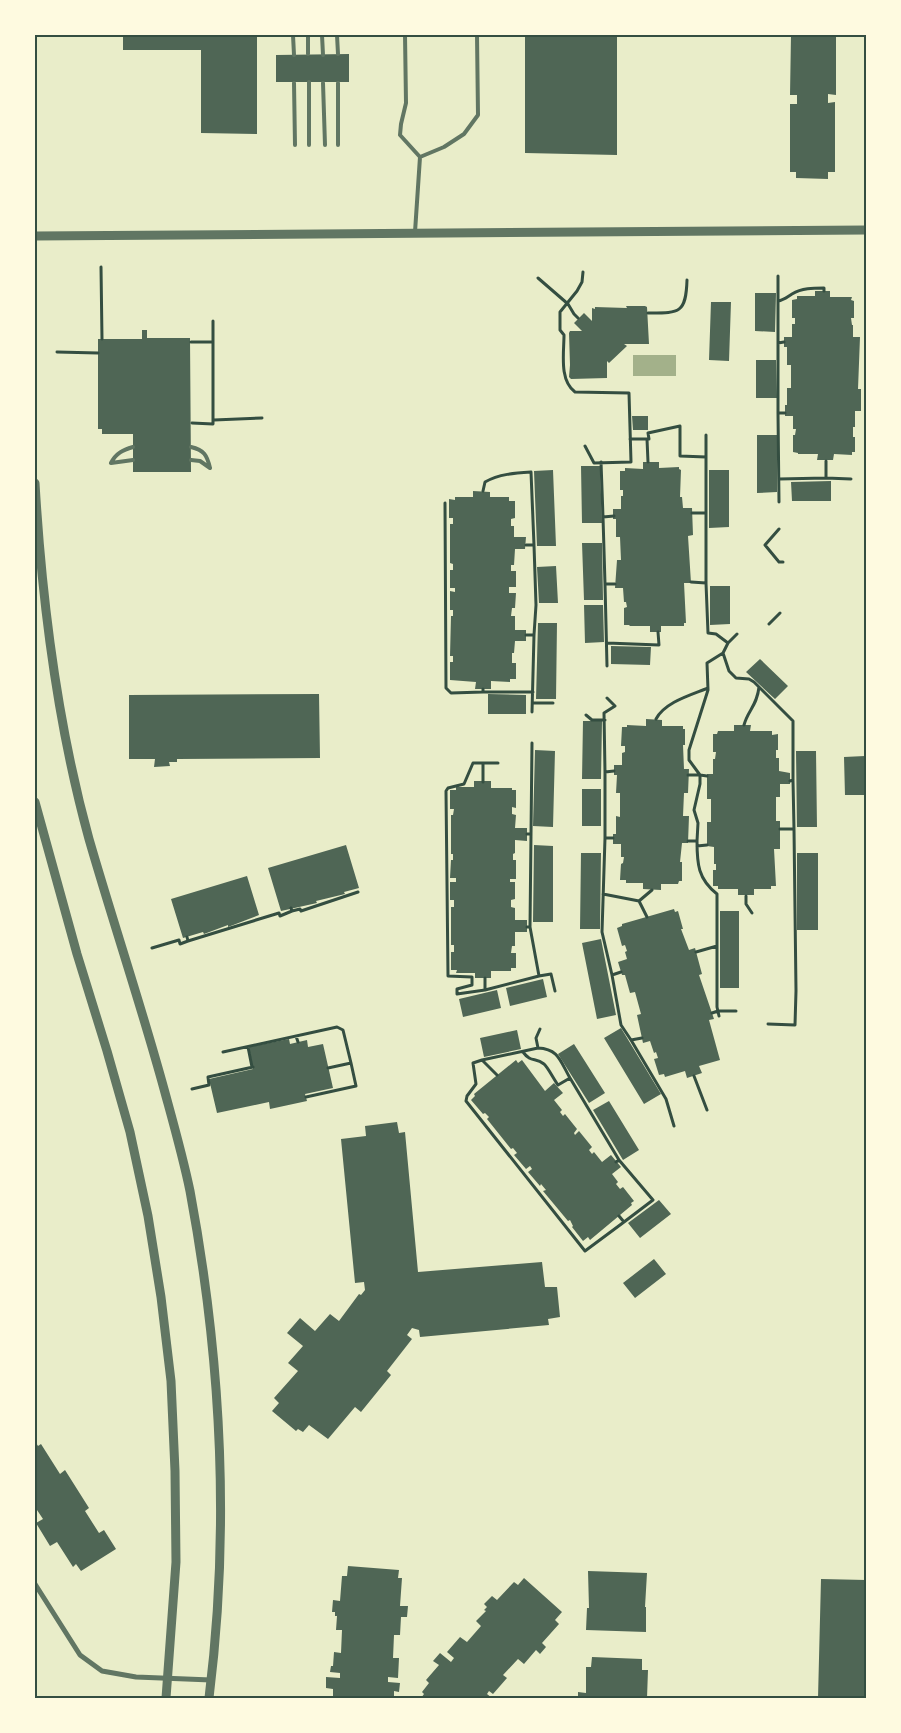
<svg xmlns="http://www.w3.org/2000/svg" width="901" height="1733" viewBox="0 0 901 1733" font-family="Poppins,sans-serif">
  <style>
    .water { fill: #a3b18a }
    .building { fill: #4f6655 }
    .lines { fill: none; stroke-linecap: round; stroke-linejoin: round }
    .path { stroke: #344e41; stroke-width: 3 }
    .service { stroke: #617663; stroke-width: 4 }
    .minor { stroke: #617663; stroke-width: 5 }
    .tertiary { stroke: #617663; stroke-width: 9 }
    .neatline { fill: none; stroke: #344e41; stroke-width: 2 }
  </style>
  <rect width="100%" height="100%" fill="#e9edc9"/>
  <path class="water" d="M633,355H676V376H633Z"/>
  <path class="building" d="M123,35H257V134L201,133V50H123Z
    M525,35H617V155L525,153Z
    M791,35H836V95L828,94V103L835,102V172H828V179L796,178V172H790V104H797V95H790Z
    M349,54V82H276V55Z
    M815,291H830V297H852L851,300L854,301V318H851L852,325H853V337H860L858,389H861V411H855V427H853V437H855V452H852V455L834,454L833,460H817L818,454H798V453L793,452V435H795L796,429H793V416H785V405H787V388H791V365H787V347H784V337H792V324H795V318H792V300L797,299V296H815Z
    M755,293H776L775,332L755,331Z
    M711,302H731L729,361L709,360Z
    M626,306H645L647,307L649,344H624L627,346L609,363L607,361V378L571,379L569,377L570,365L569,333L570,331H582L574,323L584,313L592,321V308L595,309V307L627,308Z
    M142,330H147V338H190L191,472H133V434H102V429H98V339H142Z
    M756,360H776L777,398H756Z
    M632,416H648V430H633Z
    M757,435H777V492L757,493Z
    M643,462H659V468L679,467V469L681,470L680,497H682L683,508H692L693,535L688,536L691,583H684L686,623H684V626H661V632H650V626H629L630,625H624V608L627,607L626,602H624L623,588H615L617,560H621L620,537H616V519H613V509H621V496H623V490H620V471H625V468L643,469Z
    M581,466H600L602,523H582Z
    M553,470L556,546H537L534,471Z
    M709,470H729V527L709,528Z
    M831,481V501H792L791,482Z
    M473,491L490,492V497H509V501H515V518L511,519V526H514V537H526L525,549H515L514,565H511V571H516V587H509V593H516L515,608H512L511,616H515V630H526V641H515L514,653H512V663H516V679H510V682L491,681V689H475L476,682L450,680V662H453V656H450L451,616H453V610H450V591L455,592V588H450V570H453V564L450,563V524H453V518H449V499L455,500V497H473Z
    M582,543H602L603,600H584Z
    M556,566L558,603H539L537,567Z
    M710,586H730V624L710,625Z
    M584,605H603L604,642L585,643Z
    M538,623H557L556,699H536Z
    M611,646L651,647L650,665L611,664Z
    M760,659L788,686L775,699L746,672Z
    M319,694L320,758L177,759V762H169L170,766L154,767L155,759H129V695Z
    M488,694L526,695V714H488Z
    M646,719L662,720V726H683V729H685V745H683L684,769H689L688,793H684L683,816H689L688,843H682L680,862H682V881H679L678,884H661V890L643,889V883H626V880H620L621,864L623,863L624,857H621V844H613V834H616V816L620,817V793H616L617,775H614V765H622V753L625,752V746H621L622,727H627V725L646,726Z
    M583,721H602L601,779H582Z
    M734,725H751L750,731H772V735L778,734V750H776V758H779V771L790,773V784H780V797H776V821H780V849H774L776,886H771V889H754V895H738V889H718V886H713V870H716V864H714V847L707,846V822H711V799H707V774H713V759H715L716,752H713V734H717L718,731H734Z
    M535,750L555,751L553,827L533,826Z
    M796,751H816L817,827H797Z
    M865,756V795H845L844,757Z
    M474,781H491V788H512V790H516V808L512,807V814L516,815L515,828H527V841L515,840V853L513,854V860H516V879H510V882H515V899L511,900V907L515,908V920H527V932H515V946H512L511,953H516V968H511V971H491V978H475V973H456L457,970H451V952H454V945H451V907H454V900H450V882H456V878H450L451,860H453V854H451V815H453L454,809H450V790H456V787H474Z
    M582,789H601V826H582Z
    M346,845L359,888L344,892L345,894L316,901L317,903L281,911L268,868Z
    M534,845L553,846V922H533Z
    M581,853H601L600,929H580Z
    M797,853H818V930H797Z
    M247,876L259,915L228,927V925L204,934L203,932L183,938L171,899Z
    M674,909L675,912L678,911L683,929H681L689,950L695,948L702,974L699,975L714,1019L709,1020L720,1060L699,1066L702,1073L687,1078L685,1071L665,1077L664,1074L659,1075L654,1059L658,1058L656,1052L654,1053L650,1041L643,1043L637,1015L641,1014L635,992L630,993L625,975H622L618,962L627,959L625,952L627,951L625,945L622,946L617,928L622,926V924Z
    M720,911H739V988H720Z
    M601,939L616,1015L597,1019L582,943Z
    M543,979L547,997L510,1006L506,988Z
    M497,990L501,1008L463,1017L459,999Z
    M621,1028L661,1094L644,1104L604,1038Z
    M517,1030L521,1049L484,1057L480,1038Z
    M289,1039L290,1044L307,1040L308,1047L323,1044L333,1088L305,1094L307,1101L270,1109L269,1102L217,1113L209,1079L253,1069L249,1047Z
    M574,1044L605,1093L589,1103L558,1054Z
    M516,1060L518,1063L522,1060L545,1091L554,1083L563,1093L554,1100L562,1110L560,1112L563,1116L565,1114L577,1129L574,1133L575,1135L579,1131L592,1147L589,1150L592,1154L594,1152L602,1162L611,1155L621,1167L612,1174L618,1182L616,1184L620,1189L623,1187L634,1201L631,1203L632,1205L590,1240L588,1237L583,1241L572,1227L573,1226L570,1220L568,1221L543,1191L546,1190L541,1184L540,1186L528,1172L532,1169L530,1166L526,1169L514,1155L517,1153L513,1148L511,1149L487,1119L489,1117L485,1113L483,1114L471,1100L475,1096L474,1094Z
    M609,1101L639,1150L623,1160L593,1110Z
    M397,1122L399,1133L405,1132L418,1272L542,1262L545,1287H557L560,1317L548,1319L549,1325L420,1337L419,1330L412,1328L407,1335L412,1339L387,1371L391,1375L361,1412L355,1407L328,1439L309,1425L303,1432L298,1429L296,1431L272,1411L279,1403L274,1398L298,1371L288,1363L303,1346L287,1333L300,1318L315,1331L330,1314L339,1321L359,1294L361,1295L365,1290L364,1282L355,1283L341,1139L366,1136L365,1126Z
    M659,1200L671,1214L640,1238L628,1223Z
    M654,1259L666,1274L635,1298L623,1283Z
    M35,1441L38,1446L41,1444L60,1474L65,1470L89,1508L85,1511L99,1533L104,1530L116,1549L81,1571L76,1564L73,1567L57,1542L50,1546L36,1523L43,1519L35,1507Z
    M348,1566L399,1570L398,1578H402L400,1606H408L407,1617H401L400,1635H394L393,1658H399L398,1678L388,1677V1682L400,1683L399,1692L394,1691V1698H333V1689L326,1688V1677L340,1678V1673L330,1672L331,1666H333L334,1652L341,1653L342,1630H336L337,1616H335V1612H332L333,1600L340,1601L342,1576H347Z
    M588,1571L647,1573L645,1607H646V1632L586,1630L587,1608H589Z
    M524,1578L562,1612L555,1620L559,1624L542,1643L546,1647L540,1654L536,1650L524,1664L518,1659L503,1675L507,1678L493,1694L489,1691L487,1694L492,1698H421L424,1694L422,1692L429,1683L426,1680L439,1665L433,1661L440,1653L451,1662L454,1658L447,1652L460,1637L467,1642L481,1626L476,1621L486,1611L484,1610L487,1607L484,1604L492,1596L497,1600L514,1582L518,1585Z
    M821,1579L866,1580V1698H818Z
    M592,1657L642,1659V1670H648L647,1698H578V1692L586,1693V1667H591Z"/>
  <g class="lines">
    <path class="path" d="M101,267L102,339
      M583,272L582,282L577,291L560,312V330L564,335C564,353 559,380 575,392L629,393L631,462L594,463L585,446
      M778,276V343L784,342
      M538,278L568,304L574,314L578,318
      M778,301C784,300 787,297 792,294C802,288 813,288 824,288V291
      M648,313C679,313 686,314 687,280
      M191,342H213
      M778,343V413H785
      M57,352L98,353
      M778,413L779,502
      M214,420L262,418
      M192,423L213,424V321
      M630,439H649L648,433L680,426V456L706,457V435
      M647,439L648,462
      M601,462L603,517L614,516
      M826,478L851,479
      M779,479L826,478V461
      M483,491L485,482C499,474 515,473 531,472L534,545H526
      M445,503L446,688L451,693L483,692
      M692,513H706V457
      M603,517L605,584H615
      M779,529L765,545L779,562H783
      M691,582L706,583V513
      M706,583L708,633L716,634L728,643L737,634
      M605,584L607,666
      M769,624L780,613
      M526,635H534L536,605L534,545
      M607,643L659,645L658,632
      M728,643L723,653L729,671L736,678L749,679L754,682L793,721V780L790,781
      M483,689V692H533
      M607,698L615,706L604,713L605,772L614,771
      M533,703H553
      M532,712L534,635
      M586,715L592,720H605
      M656,719C665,702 691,695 708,688
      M744,725C748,710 757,706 759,687
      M605,772V838H613
      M688,775H700L689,760V750L708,690L707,663L723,653
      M483,782V763
      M780,829H794L793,780
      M527,834H531L532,743
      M605,838L602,932L612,975L621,972
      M688,841H697L698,823L694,810L700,784V775L707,776
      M697,841C697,864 698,879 717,894V1007L719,1016
      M697,846L707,845
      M603,894L639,901L647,917
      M746,896V904L752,913
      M639,901L652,890
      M292,911L300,909L301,911L358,892
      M527,927H530L531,834
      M530,927L539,976L551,974L555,991
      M188,941L279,913L280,916L292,911L291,908
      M152,948L179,940L180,944L188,941L187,937
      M696,952L717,946
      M612,975L621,1025L631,1040L642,1038
      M485,978V990L539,976
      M485,990L457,994V989L472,985V977L448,976L446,791L448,788L464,784L473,763H498
      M712,1013L718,1011H736
      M768,1024L795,1025L796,991L794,829
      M296,1036L298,1042
      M631,1040L666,1099L674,1126
      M248,1047L252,1067
      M538,1048C559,1049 560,1061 570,1078L558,1085
      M223,1052L337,1027L343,1030L351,1063L328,1068
      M523,1052C531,1063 535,1057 544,1064C547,1066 555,1081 558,1085
      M482,1060L473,1063L476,1084L467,1096L466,1101L585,1251L624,1222
      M497,1075L482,1060L538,1048L536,1038L540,1029
      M694,1076L707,1110
      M570,1078L619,1160L616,1162
      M192,1089L209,1085L208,1077L253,1067
      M306,1097L356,1086L351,1063
      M619,1216L624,1222L653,1200L619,1160"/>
    <path class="service" d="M293,35L294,55
      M308,35V54
      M322,35L323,55
      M337,35L338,54
      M405,35L406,103L401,124L400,135L420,157L415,232
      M309,82V145
      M294,83L295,145
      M323,83L325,145
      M338,83V145
      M420,157L444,147L464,134L478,115L477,35
      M191,447C204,450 207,455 210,468
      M191,460L200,461L210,468
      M111,463C116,453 123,450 133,447
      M111,463L133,460"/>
    <path class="minor" d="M35,1584L80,1655L102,1671L136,1677L211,1680"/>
    <path class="tertiary" d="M35,236L866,230
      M35,483C42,603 57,723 89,839C113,922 141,1005 164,1089C173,1122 183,1157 190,1191C221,1357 230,1530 209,1698
      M35,802L77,954L107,1051L130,1132L148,1216L161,1297L171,1381L175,1471L176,1562L166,1698"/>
  </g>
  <rect width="901" height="1733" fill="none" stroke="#fefae0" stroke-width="72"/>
  <rect x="36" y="36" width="829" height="1661" class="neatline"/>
</svg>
